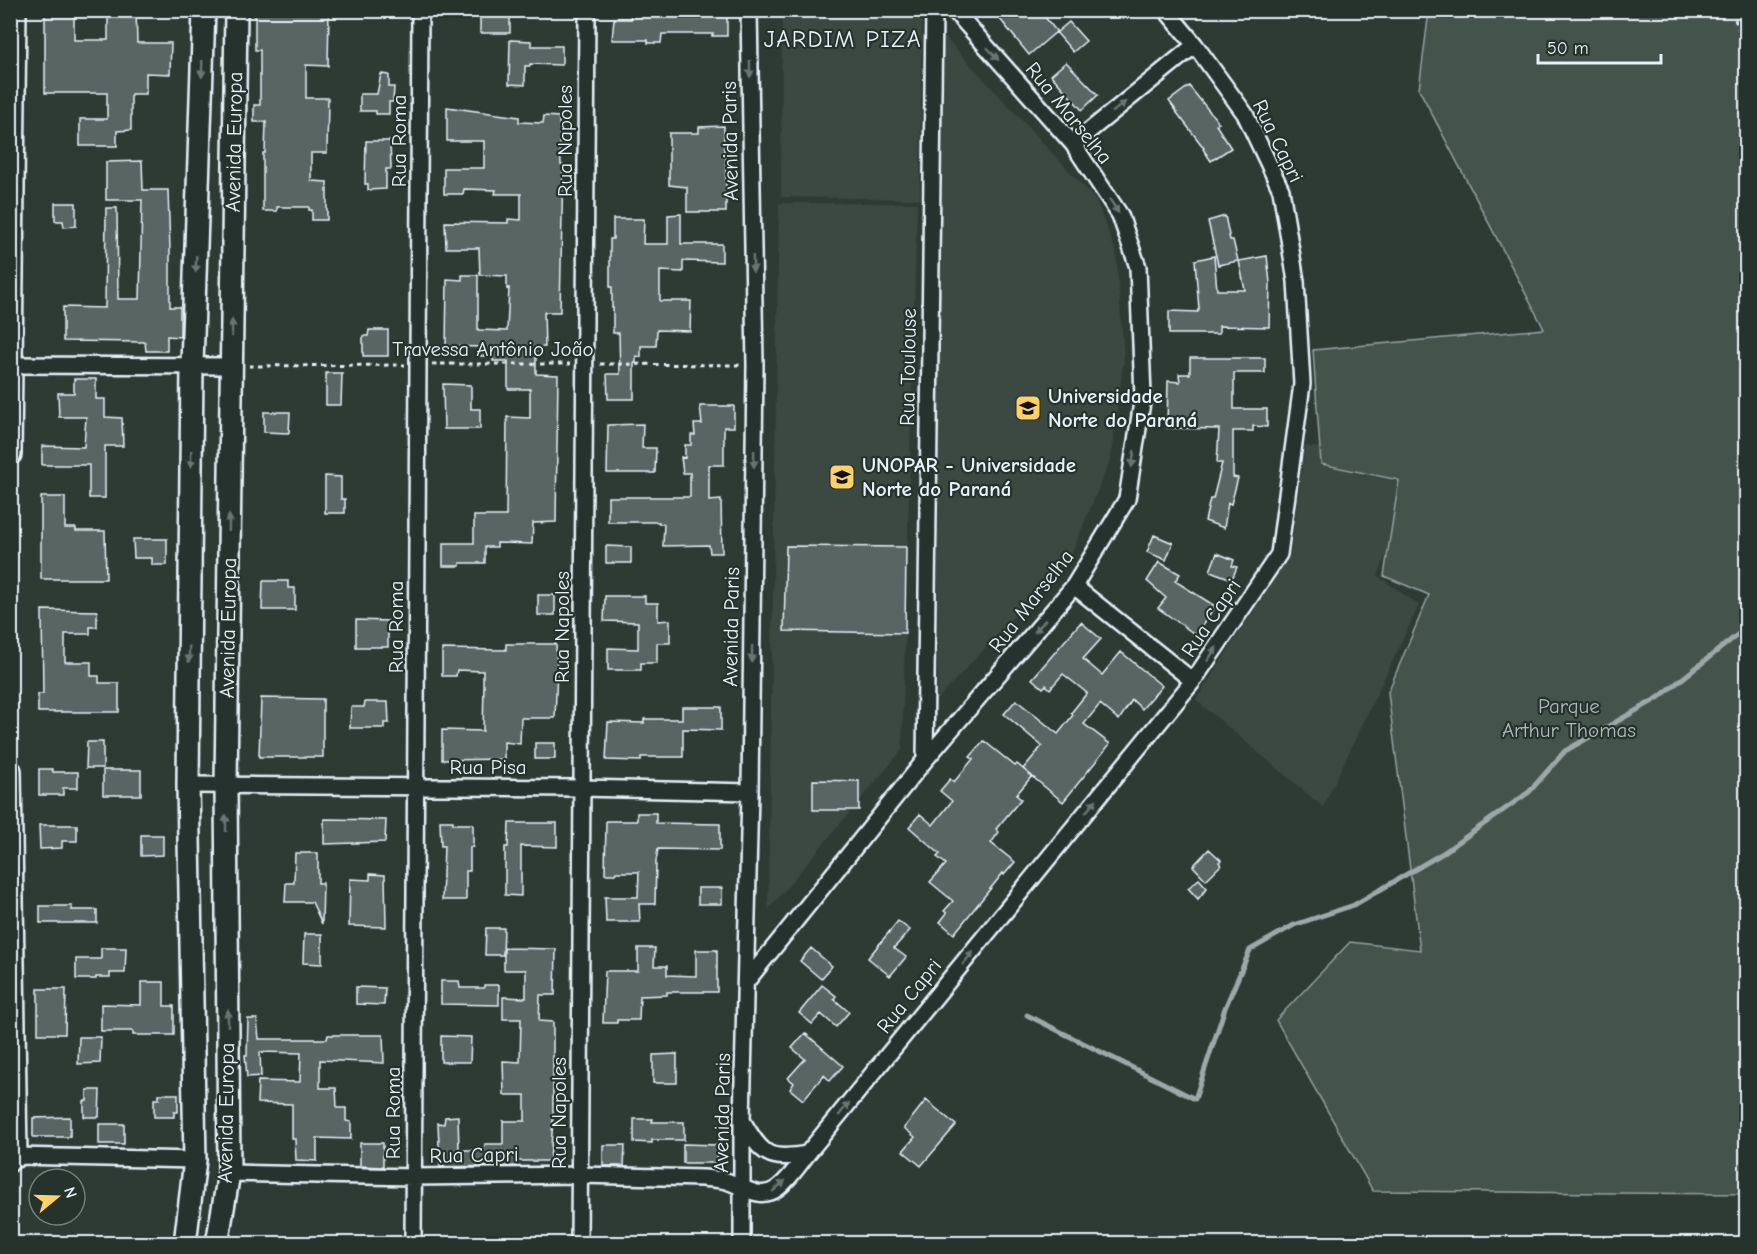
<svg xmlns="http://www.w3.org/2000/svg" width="1757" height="1254" viewBox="0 0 1757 1254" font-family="'Comic Neue',sans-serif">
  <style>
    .built { fill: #3b4843 }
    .green { fill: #45524e; stroke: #96a2a3; stroke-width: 1.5 }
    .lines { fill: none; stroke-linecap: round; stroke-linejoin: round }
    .stream { stroke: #9da8a9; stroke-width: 5 }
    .building { fill: #596563; stroke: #e8f1f8; stroke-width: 1.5 }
    .street-casing { stroke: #e8f1f8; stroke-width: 20 }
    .secondary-casing { stroke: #e8f1f8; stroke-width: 26 }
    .path { stroke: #e8f1f8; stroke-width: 3; stroke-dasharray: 4.5 4.5; stroke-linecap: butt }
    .street { stroke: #26332d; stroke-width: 15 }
    .secondary { stroke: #26332d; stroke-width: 21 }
    .oneway { fill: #6a7674 }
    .labels { text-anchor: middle; stroke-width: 4.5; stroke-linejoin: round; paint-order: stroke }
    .street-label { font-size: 21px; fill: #e8f1f8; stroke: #26332d }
    .poi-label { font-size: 21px; font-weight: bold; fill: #e8f1f8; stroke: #26332d; text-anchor: start }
    .park-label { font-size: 21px; fill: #afb9bc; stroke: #26332d }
    .quarter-label { font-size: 24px; letter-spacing: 1.5px; fill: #e8f1f8; stroke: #26332d }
  </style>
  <rect width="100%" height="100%" fill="#2e3b35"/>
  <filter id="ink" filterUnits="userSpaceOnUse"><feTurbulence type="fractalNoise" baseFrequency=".0167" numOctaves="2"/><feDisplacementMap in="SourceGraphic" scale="12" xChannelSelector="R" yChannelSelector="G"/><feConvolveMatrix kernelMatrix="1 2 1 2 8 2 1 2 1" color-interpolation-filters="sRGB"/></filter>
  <g filter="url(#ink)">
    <path class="built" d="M782,11H920L922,14L920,199L781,197Z
      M941,33L1096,200L1116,252L1124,358L1111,458L1071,555L937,700Z
      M779,203H917L902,750L768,910Z
      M1305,446L1422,457L1378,576L1419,605L1323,807L1196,700L1290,554Z"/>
    <path class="green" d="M1429,11H1746V1194L1373,1191L1276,1020L1350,942L1420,950L1388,692L1429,595L1384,576L1399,480L1321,464L1313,350L1544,329L1419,89Z"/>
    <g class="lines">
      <path class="stream" d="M1027,1015L1195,1099L1225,1008L1250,950L1294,925L1354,905L1443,853L1529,792L1565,751L1658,698L1746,628"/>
    </g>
    <path class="building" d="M45,10H72V13H74V40H108V10H136L137,43H171L170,74L146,73V94H131V130L117,131V146H80V119H107V93H45Z
      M255,10H329L328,66L306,65V98H328L327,153H311V181L327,182V220H312V210H309V207H277V211H263V153H265L266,122H254V105H260V50H255Z
      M480,10H510V33H480Z
      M639,10H727V36H712L713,34H662L661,43H648V40H612L614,19H631L630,12L639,13Z
      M1010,10H1039L1057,32L1069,22L1086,41L1073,52L1056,32L1029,55L1000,19Z
      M510,40L531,41V46H562V65L530,64V66H525V85L509,84Z
      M1066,62L1098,95L1082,110L1051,75Z
      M381,74L389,75V87H394L393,102H389V114H376V111H360V94H377Z
      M1189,86L1219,123L1216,125L1231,148L1211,161L1203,149L1204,148L1174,109H1175L1169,101Z
      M447,107L519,117V122L543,123L544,116L559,117L561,165H563L560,312H544L545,347H536V374L558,375L556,522L533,523L532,544L497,543V547H485V563H460V566H443V543H474V516H506L507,417L530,418V389H508V361H493V356H480V347L446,346L447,279L462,280V275H478V330L507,331L509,288L507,289V276L480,275L479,248H446L445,222L508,223V219L521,220V194H495L496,190L464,189L463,194H444V168H484V141H447Z
      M724,126V156H726V212H687V187L669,185V133H699V127Z
      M366,141H390L391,169H386V189L368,190V184H365Z
      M142,161L143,190H168L170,250V307H180V337L167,336V351H146L145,342L63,341V307L105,308L106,208H117L118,299H140L142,200H106V162Z
      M55,203H76V226L64,227L63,221H55Z
      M681,214V244H722V262L683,261V272L660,271V301H691L690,331L657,330L656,346H641V357L636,356V363H634V399H608L607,374H620L619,333H613V308H612V287H610V239H613V219H644L643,244H668V215Z
      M1225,216L1230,240H1233L1238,261L1218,265L1208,221Z
      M1214,256L1217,290H1245L1239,261L1267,256L1270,283L1269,327L1219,326V334H1169V311L1198,312V309H1199L1195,260Z
      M369,330H388V356H363V336H368Z
      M1190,358H1265V373H1234V409H1267V427L1253,426V431H1233V477L1238,478L1231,504L1228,503L1224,528L1205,521L1210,499H1213L1222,463H1217L1219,429L1167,428L1168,381L1180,382L1179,374H1190Z
      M326,373H342L341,405H326Z
      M74,379H96V399H105V417L122,418L123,446H105V498H89V465H42V446L84,447L86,417H59L58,393H74Z
      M443,384L471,385V409H480V429H444Z
      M700,406H734V427H724V465H709V501L721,500L722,553H710L709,545L663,546L664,524H659V522H608V497H690V473H683L681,457L685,458V445H691V435H695L694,424H702Z
      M264,412H290L289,433L264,432Z
      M643,424L642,448H656L655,473H607L608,425Z
      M325,476L341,477V499H345V513H325Z
      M41,497H65V528H76V531H105L106,579H41Z
      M1154,535L1173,543L1166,560L1147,552Z
      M133,539H167V565H152V558H134Z
      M606,546L631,547V563H606Z
      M786,546L906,547L905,633L784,631Z
      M1217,553L1234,560L1232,566L1237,567L1232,579L1210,571Z
      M1159,562L1180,574L1175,581L1215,606L1196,635L1158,608L1166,598L1147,581Z
      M263,581H288V588H295V610H262Z
      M538,595H555V615H538Z
      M605,596H645V603H658V621L670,620V643H657V663H641V670H608V648L638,649V622L604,621Z
      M42,610L97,611V627H90V634H65V662H91V676H99V683H119V712H38V694H43Z
      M356,620L388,621V647H356Z
      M1081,622L1101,639L1083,659L1102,675L1121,652L1162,686L1142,709L1132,700L1119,720L1100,704L1084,724L1110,744L1063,802L1023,769L1042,746L1004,714L1016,700L1058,734L1073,715L1071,713L1087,693L1063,674L1050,689L1046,685L1043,688L1032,679Z
      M506,644H556L557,669L555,718H521L520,744L504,742V759L442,760V730L483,731L484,685H483V671L457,670L456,676H442V649L506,650Z
      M261,698L323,699V757H259Z
      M365,702H388L389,723H384V728H350L351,707H364Z
      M682,707H721V730L683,729V757H641V761L606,760L608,722L644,723V719H682Z
      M984,741L1015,766L1017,764L1032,776L1016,795L1021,799L996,829L999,832L991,843L1015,862L1004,875L1003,873L954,934L940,922L947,913L944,911L953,901L930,882L946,864L937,857L940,854L909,827L920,814L933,825L952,801L940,791L950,779L954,782L973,759L970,757Z
      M87,742H103V768H86Z
      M535,743H555V759H535Z
      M39,769H52L53,772H78V788H63V795H39Z
      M103,770H141V795H103Z
      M813,780L859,781V810H813Z
      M637,813H656V823L720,824V850L658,849L656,861L655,904H639L640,922H606L605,897H638L639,872H616L615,874H605L606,821H637Z
      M324,819L386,820L385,842L324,844Z
      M440,821H453V824H473V847H470V871H466V900H442L444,846H441Z
      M509,823H557V847L521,846V896L505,895V847H508Z
      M39,825H77V841H62V848L40,849Z
      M141,835H163V855L141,856Z
      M1209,849L1221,860L1219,862L1221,865L1206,880L1193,866Z
      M295,853H318V883H323L322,924L312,902H285L286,883H294Z
      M370,874L385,875L386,927L349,926L350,879L370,880Z
      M1199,879L1207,888L1198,899L1188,888Z
      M698,888H722V904H698Z
      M40,906H72V910H97V923H40Z
      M898,921L910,930L894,948L906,957L890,976L868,958Z
      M486,928H504L503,955H485Z
      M304,934H322V964L303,963Z
      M101,948H126L125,973H110V977H96V979H76V959H101Z
      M504,948L556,949L555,995H540L539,1021L553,1022V1120L550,1161H516V1166L440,1167L438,1123L444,1124L445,1117L458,1116L459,1150H484L485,1144H503V1121H525V1095H504L503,1061L520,1062L521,1019H503V997L526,998V970H504Z
      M638,948H655L654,966H667V975L696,976V950H717V992H667V995L640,996L639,1020H617V1023H603L605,971H638Z
      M811,948L832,966L821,979L800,961Z
      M441,981H459L460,988H484V985H499V1005L441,1004Z
      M141,982H164V1006H174V1035H133V1031H101V1004L141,1005Z
      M822,985L836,996L834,999L849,1012L836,1027L821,1014L812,1024L799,1013Z
      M356,987L385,988L384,1005L356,1004Z
      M38,989H66L65,1034H38Z
      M248,1019H257L259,1039H327L328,1035H383L384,1063L320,1060V1088H336L337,1108H346V1121L351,1122V1139L317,1138V1161L296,1160L295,1139H292V1104L257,1103L258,1081L300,1082L301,1053L260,1052L261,1076L247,1077L245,1055H247Z
      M805,1033L843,1066L830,1081L824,1075L803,1100L790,1089L794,1083L788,1078L805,1059L792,1048Z
      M441,1036L471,1037L470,1062H441Z
      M79,1037H101L100,1063L78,1064Z
      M677,1054V1083H653V1055Z
      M87,1090H100L99,1117H84V1101H87Z
      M159,1094H178V1112H174V1117H154V1099H159Z
      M926,1100L956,1125L921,1166L903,1151L915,1137L904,1128Z
      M70,1117V1137H33V1118Z
      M634,1119H653L652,1122H684V1140H652V1143L634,1142Z
      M99,1124H124V1144H99Z
      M360,1143H383V1167L360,1166Z
      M683,1144L718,1145L717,1163H683Z
      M603,1145H625L624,1166H603Z"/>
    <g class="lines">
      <g class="street-casing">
        <path id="street" d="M1073,144L1195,45
          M11,365L231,366
          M1074,586L1193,681
          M925,760L934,10
          M188,785L582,788L750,792
          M746,982L925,760L1074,586L1127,499L1143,396L1138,267L1120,215L1073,144L954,10
          M743,1122C762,1155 769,1161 807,1154
          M10,1164L16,1156L195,1160
          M229,1173L413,1177L580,1175L703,1178C710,1179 719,1179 726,1181C746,1187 760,1202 779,1187C790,1178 799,1165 807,1154L1193,681L1279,554L1302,384L1296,281L1281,190L1245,114L1195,45L1166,10
          M413,1244L420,10
          M579,1244L587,10
          M742,1244V1121L750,792L755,365L749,10"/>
      </g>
      <g class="secondary-casing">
        <path id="secondary" d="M10,454L15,10
          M10,771L16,1156
          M185,1244L195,1160L188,785L192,365L204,10
          M217,1244L229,1173L226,785L236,10"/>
      </g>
      <path class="path" d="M1735,19L1746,49
        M432,364H570
        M600,364L741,365
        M249,366L405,365"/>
      <use href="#street" class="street"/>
      <use href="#secondary" class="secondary"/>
    </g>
    <defs><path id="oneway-solid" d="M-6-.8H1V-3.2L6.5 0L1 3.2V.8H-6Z" transform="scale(1.5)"/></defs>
    <g class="oneway">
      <use href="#oneway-solid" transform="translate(993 54) rotate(48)"/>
      <use href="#oneway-solid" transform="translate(202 69) rotate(92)"/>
      <use href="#oneway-solid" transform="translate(750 69) rotate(89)"/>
      <use href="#oneway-solid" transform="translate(1119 107) rotate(-39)"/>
      <use href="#oneway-solid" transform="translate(1114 206) rotate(57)"/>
      <use href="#oneway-solid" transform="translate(196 264) rotate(92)"/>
      <use href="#oneway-solid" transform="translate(753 264) rotate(89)"/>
      <use href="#oneway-solid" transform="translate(232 328) rotate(-89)"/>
      <use href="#oneway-solid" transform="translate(191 459) rotate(91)"/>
      <use href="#oneway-solid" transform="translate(754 459) rotate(91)"/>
      <use href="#oneway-solid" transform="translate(1133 459) rotate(99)"/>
      <use href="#oneway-solid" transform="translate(229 523) rotate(-89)"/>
      <use href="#oneway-solid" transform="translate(1040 626) rotate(131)"/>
      <use href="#oneway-solid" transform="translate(189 654) rotate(91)"/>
      <use href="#oneway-solid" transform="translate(752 654) rotate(91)"/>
      <use href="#oneway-solid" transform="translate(1212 654) rotate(-56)"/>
      <use href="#oneway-solid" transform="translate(1091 806) rotate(-51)"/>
      <use href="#oneway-solid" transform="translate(226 823) rotate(-90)"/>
      <use href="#oneway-solid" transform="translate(968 958) rotate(-51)"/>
      <use href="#oneway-solid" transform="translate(228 1018) rotate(-90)"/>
      <use href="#oneway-solid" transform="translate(844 1109) rotate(-51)"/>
      <use href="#oneway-solid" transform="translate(779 1186) rotate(-41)"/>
    </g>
  </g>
  <defs>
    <g id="university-square" transform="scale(1.35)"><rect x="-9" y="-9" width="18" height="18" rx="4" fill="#ffd166" stroke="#26332d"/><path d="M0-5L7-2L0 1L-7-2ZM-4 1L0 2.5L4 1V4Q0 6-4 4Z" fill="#111"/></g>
  </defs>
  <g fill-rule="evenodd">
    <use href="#university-square" x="1028" y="408"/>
    <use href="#university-square" x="842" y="477"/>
  </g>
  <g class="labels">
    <g class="street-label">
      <text transform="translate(1069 113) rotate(51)" y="7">Rua Marselha</text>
      <text transform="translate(399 141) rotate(-90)" y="7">Rua Roma</text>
      <text transform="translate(565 141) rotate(-90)" y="7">Rua Napoles</text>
      <text transform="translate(730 141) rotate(-91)" y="7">Avenida Paris</text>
      <text transform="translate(1278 141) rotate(64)" y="7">Rua Capri</text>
      <text transform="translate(234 142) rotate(-89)" y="7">Avenida Europa</text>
      <text x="493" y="356">Travessa Antônio João</text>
      <text transform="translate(908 367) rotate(-89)" y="7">Rua Toulouse</text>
      <text transform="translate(1031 601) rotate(-52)" y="7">Rua Marselha</text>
      <text transform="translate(1211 618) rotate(-56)" y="7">Rua Capri</text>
      <text transform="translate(396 627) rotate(-90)" y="7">Rua Roma</text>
      <text transform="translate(562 627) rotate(-90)" y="7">Rua Napoles</text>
      <text transform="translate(731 627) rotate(-89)" y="7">Avenida Paris</text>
      <text transform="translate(228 628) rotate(-89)" y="7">Avenida Europa</text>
      <text x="488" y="774">Rua Pisa</text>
      <text transform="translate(909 996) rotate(-51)" y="7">Rua Capri</text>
      <text transform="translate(226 1113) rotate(-89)" y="7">Avenida Europa</text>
      <text transform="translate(393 1113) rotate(-90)" y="7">Rua Roma</text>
      <text transform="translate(559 1113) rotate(-90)" y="7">Rua Napoles</text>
      <text transform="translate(722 1113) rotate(-89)" y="7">Avenida Paris</text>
      <text transform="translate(474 1155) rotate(-1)" y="7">Rua Capri</text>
    </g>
    <g class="poi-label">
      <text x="1048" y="403">Universidade<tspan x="1048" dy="24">Norte do Paraná</tspan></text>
      <text x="862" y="472">UNOPAR - Universidade<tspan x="862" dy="24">Norte do Paraná</tspan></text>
    </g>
    <g class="park-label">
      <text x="1569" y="713">Parque<tspan x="1569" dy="24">Arthur Thomas</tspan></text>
    </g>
    <g class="quarter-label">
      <text x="843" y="47">JARDIM PIZA</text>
    </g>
  </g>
  <rect width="1757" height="1254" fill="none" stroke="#26332d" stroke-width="36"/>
  <rect x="18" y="18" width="1721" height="1218" fill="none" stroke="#e8f1f8" stroke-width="2" filter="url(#ink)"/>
  <g transform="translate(57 1197) rotate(71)"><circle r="28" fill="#26332d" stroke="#747f7e" stroke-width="1.5"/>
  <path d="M0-4.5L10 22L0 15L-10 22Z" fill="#ffd166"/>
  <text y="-9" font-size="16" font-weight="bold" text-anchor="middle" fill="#e8f1f8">N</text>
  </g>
  <path d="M1538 54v9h123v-9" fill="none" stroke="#e8f1f8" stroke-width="3"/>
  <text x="1547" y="54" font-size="18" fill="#e8f1f8" stroke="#26332d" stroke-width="4.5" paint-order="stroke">50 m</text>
</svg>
